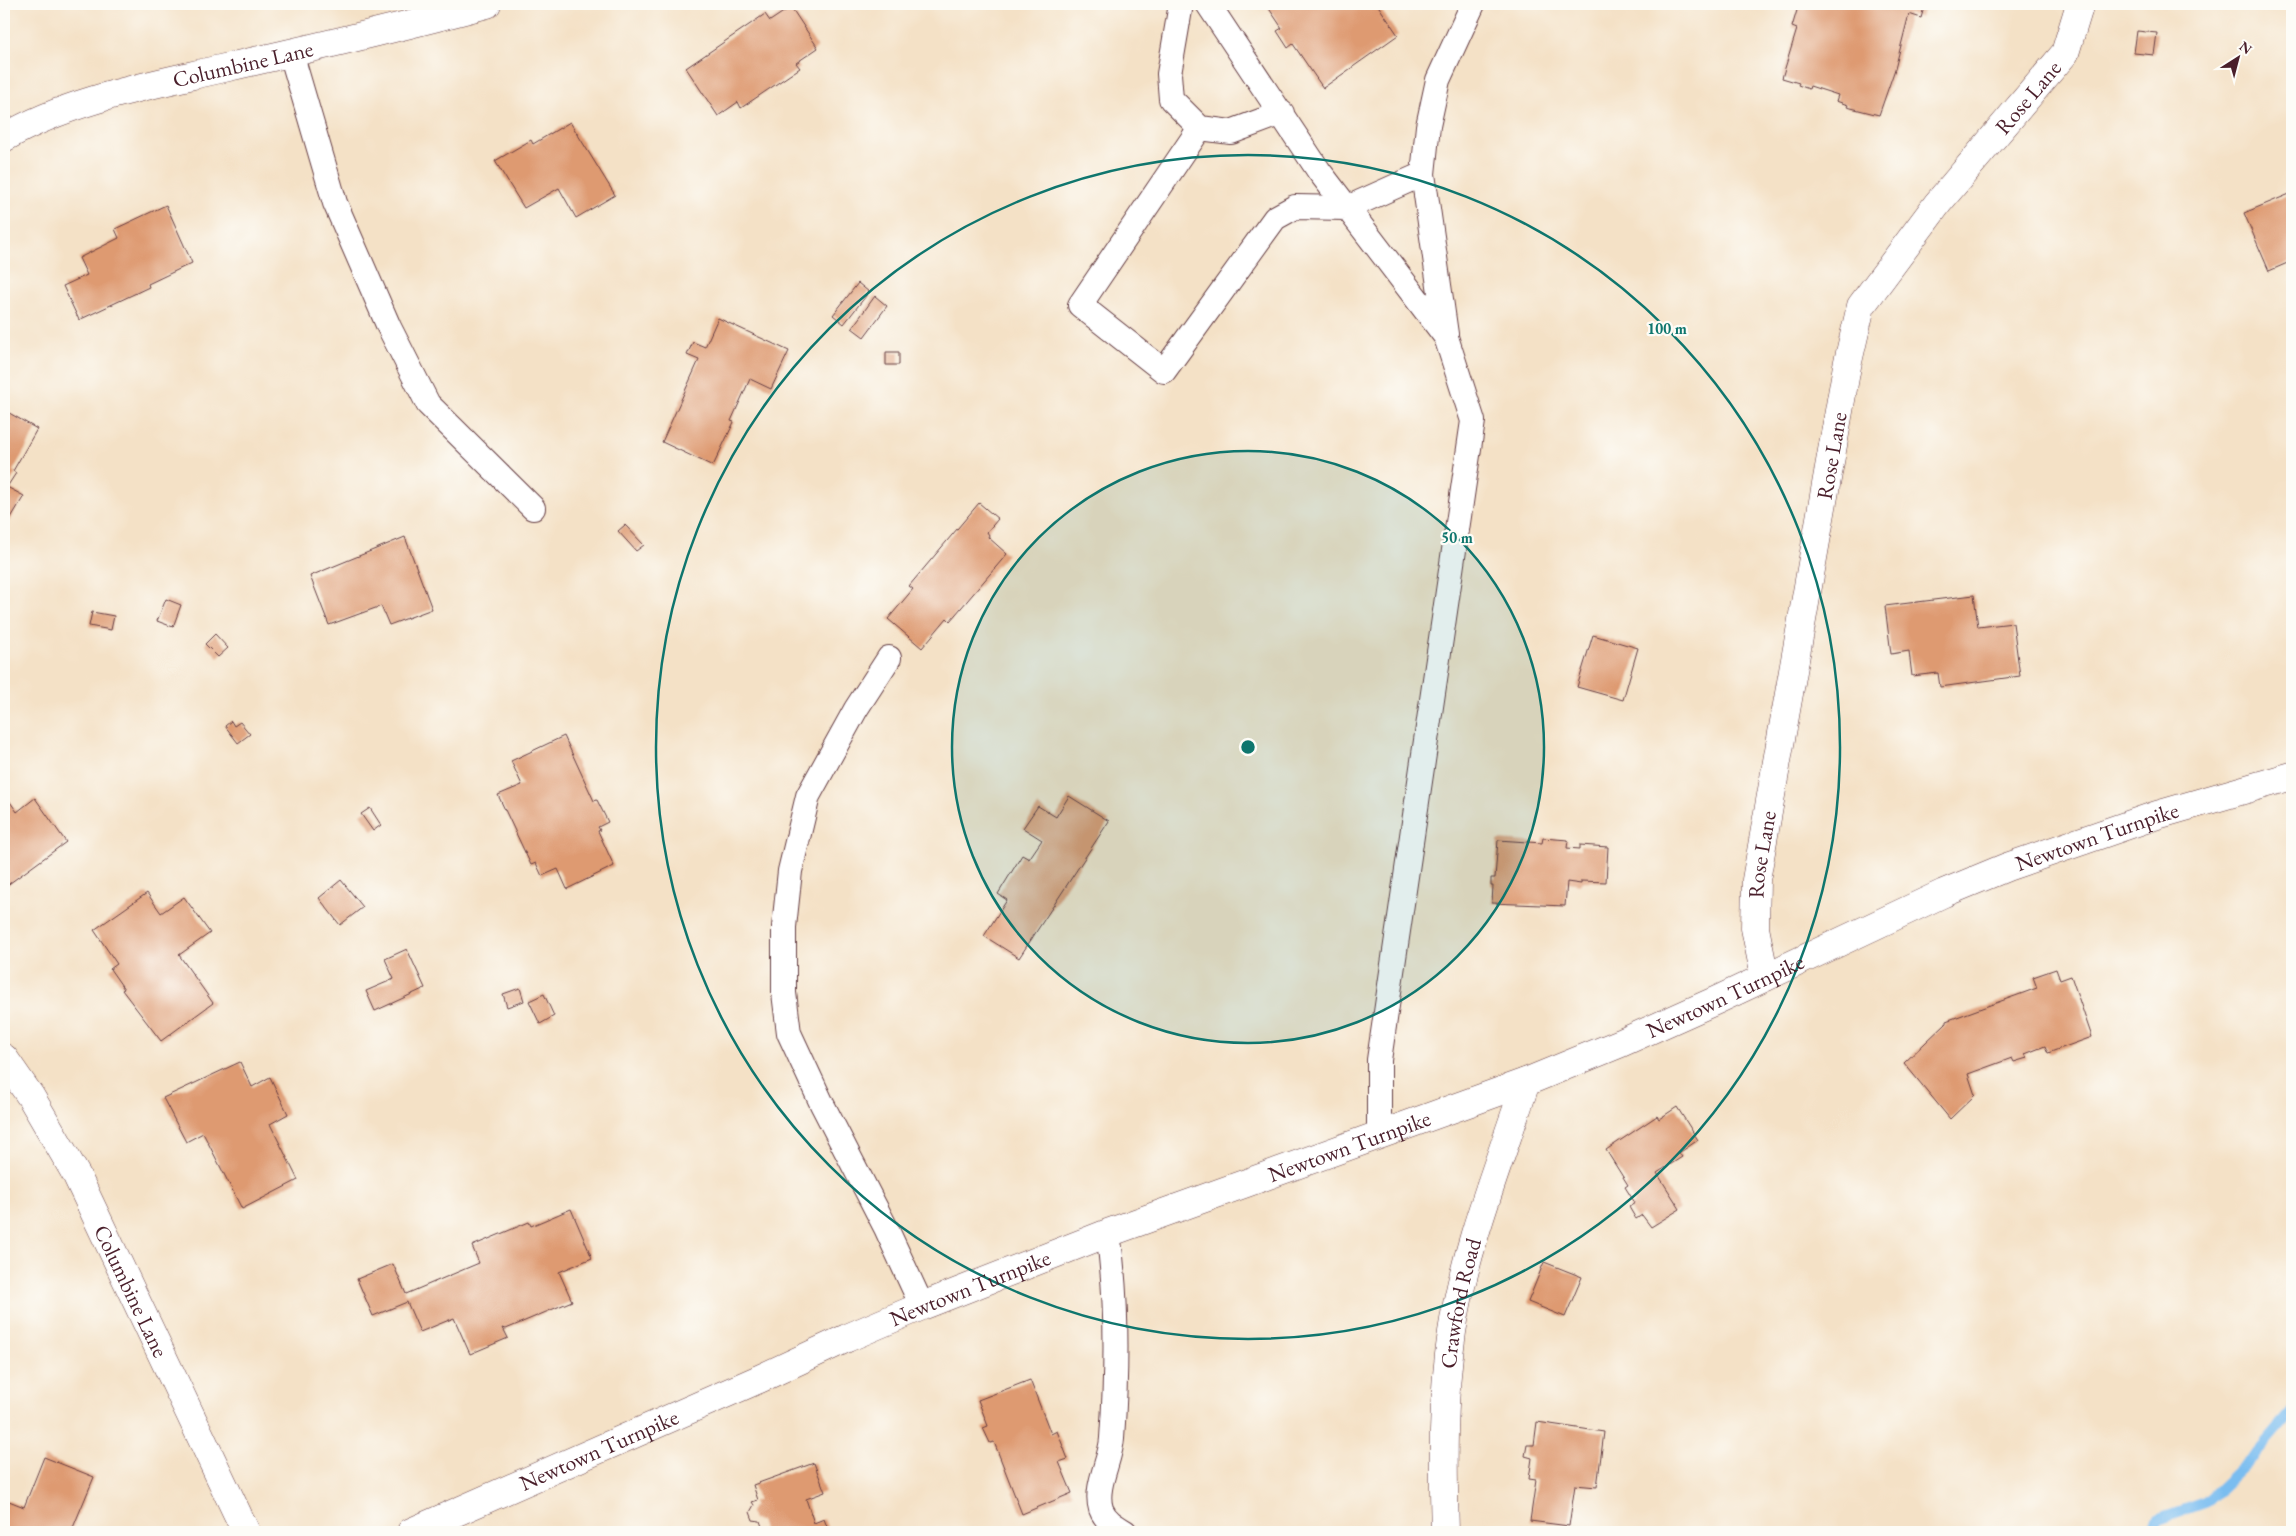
<svg xmlns="http://www.w3.org/2000/svg" width="2296" height="1536" viewBox="0 0 2296 1536" font-family="'EB Garamond',serif">
  <style>
    .lines { fill: none; stroke-linecap: round; stroke-linejoin: round }
    .stream { stroke: #7abdf0; stroke-width: 11 }
    .building { fill: #de9a71 }
    .service-casing { stroke: #643c42; stroke-width: 26 }
    .minor-casing { stroke: #643c42; stroke-width: 29 }
    .tertiary-casing { stroke: #643c42; stroke-width: 29 }
    .service { stroke: #fff; stroke-width: 24 }
    .minor { stroke: #fff; stroke-width: 28 }
    .tertiary { stroke: #fff; stroke-width: 28 }
    .ring { fill: none; stroke: #0f766e; stroke-width: 2.5 }
    .labels { text-anchor: middle; stroke-width: 4.5; stroke-linejoin: round; paint-order: stroke }
    .street-label { font-size: 22px; fill: #4a1f2b; stroke: #fdfcf7 }
    .centre { fill: #0f766e; stroke: #fdfcf7; stroke-width: 2.5 }
    .ring-label { font-size: 15px; text-anchor: middle; font-weight: bold; fill: #0f766e; stroke: #fdfcf7; stroke-width: 4.5; stroke-linejoin: round; paint-order: stroke }
  </style>
  <rect width="100%" height="100%" fill="#fdfcf7"/>
  <filter id="ink" filterUnits="userSpaceOnUse"><feTurbulence type="fractalNoise" baseFrequency=".02" numOctaves="2"/><feDisplacementMap in="SourceGraphic" scale="10" xChannelSelector="R" yChannelSelector="G"/><feConvolveMatrix kernelMatrix="1 2 1 2 8 2 1 2 1" color-interpolation-filters="sRGB"/></filter>
  <filter id="wash" filterUnits="userSpaceOnUse"><feTurbulence type="fractalNoise" baseFrequency=".0096" numOctaves="4" result="noise"/><feDisplacementMap in="SourceGraphic" scale="20" xChannelSelector="R" yChannelSelector="G"/><feGaussianBlur stdDeviation="1.12" result="paint"/><feColorMatrix in="noise" values="0 0 0 0 0 0 0 0 0 0 0 0 0 0 0 0 0 1.4 0 .05"/><feComposite in="paint" operator="in"/></filter>
  <g filter="url(#wash)">
    <rect width="100%" height="100%" fill="#f4e1c6"/>
    <g class="lines">
      <path class="stream" d="M2151,1532L2158,1519L2206,1502L2254,1456L2292,1412"/>
    </g>
    <g id="blocks">
      <path class="building" d="M1266,4H1377L1398,35L1323,88L1293,44L1288,48L1277,31L1282,28Z
        M1808,4H1925L1921,18L1909,14L1895,69L1879,115L1847,107L1848,105L1836,101L1838,95L1810,86L1809,89L1798,85L1799,83L1782,78L1797,29L1792,27L1798,7L1806,9Z
        M791,7L818,48L796,63L800,68L741,108L738,102L718,116L686,68L765,14L770,21Z
        M2137,31L2157,33L2154,55L2134,53Z
        M570,122L615,195L576,218L559,188L524,208L495,161L531,140L533,144Z
        M2292,193V261L2269,271L2244,213Z
        M166,205L192,263L148,284L149,287L79,320L63,286L87,275L79,258L119,238L115,229Z
        M858,283L869,292L844,324L833,315Z
        M875,296L887,306L864,337L852,328Z
        M718,318L789,351L771,389L750,379L731,421L734,422L713,466L662,442L699,360L687,355L693,342L705,347Z
        M886,352H899V365H886Z
        M4,410L37,429L13,471L16,473L7,487L24,496L6,526L4,525Z
        M979,503L998,519L987,532L989,535L988,537L1007,554L950,621L947,618L922,648L888,619L913,589L909,586Z
        M625,525L644,545L636,551L618,531Z
        M405,537L432,609L389,625L381,606L329,625L310,576Z
        M1974,595L1978,627L2013,623L2020,676L1940,687L1938,673L1912,676L1909,651L1891,654L1885,606Z
        M166,599L181,605L173,627L157,621Z
        M92,612L114,616L111,630L89,626Z
        M215,634L228,648L218,657L205,644Z
        M1593,635L1638,648L1623,700L1577,687Z
        M231,721L234,726L240,722L250,734L238,743L225,726Z
        M564,736L594,801L597,800L608,822L598,827L600,830L598,831L614,866L567,889L558,869L542,876L536,863L531,865L498,795L522,785L511,761Z
        M4,793L17,812L35,798L66,842L6,886L4,883Z
        M1069,796L1109,821L1019,958L984,936L1007,900L998,894L1022,855L1029,859L1042,840L1023,828L1038,806L1056,817Z
        M370,808L381,825L373,831L361,814Z
        M1543,838L1568,840L1567,848L1580,849V845L1608,847L1606,882L1581,881V884L1567,882L1565,906L1492,903L1493,886H1491V878H1495L1498,840L1542,843Z
        M341,880L363,907L340,925L319,898Z
        M147,893L161,913L184,897L210,933L179,955L213,1003L161,1041L122,990L124,989L110,969L117,964L94,930Z
        M407,949L425,988L375,1011L366,991L394,979L385,959Z
        M2056,969L2060,980L2071,976L2092,1037L2048,1053L2045,1046L2025,1054L2027,1058L2014,1062L2012,1058L1968,1074L1975,1095L1950,1119L1904,1063L1946,1023V1021L2037,988L2033,977Z
        M520,988L524,1001L507,1007L503,994Z
        M544,994L554,1016L540,1024L529,1001Z
        M240,1062L252,1087L270,1077L288,1114L270,1124L298,1180L242,1209L203,1133L186,1142L163,1098Z
        M1677,1107L1698,1140L1679,1153L1682,1157L1657,1173L1680,1209L1651,1227L1642,1215L1636,1219L1629,1207L1635,1203L1625,1187L1628,1185L1606,1150L1657,1116L1659,1119Z
        M571,1209L592,1258L559,1272L572,1301L506,1329L503,1328L508,1338L470,1354L454,1318L420,1332L407,1302L373,1316L357,1279L393,1264L406,1294L479,1263L472,1246L529,1222L531,1226Z
        M1544,1262L1582,1277L1565,1317L1528,1302Z
        M1030,1380L1051,1434L1057,1431L1068,1459L1059,1462L1072,1493L1022,1514L994,1442L990,1443L983,1428L988,1426L978,1400Z
        M1537,1422L1604,1432L1597,1487L1575,1485L1569,1526L1530,1521L1536,1480L1529,1479L1532,1458L1525,1456L1527,1445H1534Z
        M44,1457L94,1477L72,1530L77,1532H4V1499L24,1507Z
        M814,1463L825,1492L806,1499L814,1523L824,1519L829,1532H764L760,1521L753,1520L750,1512L754,1505L752,1502L758,1500L753,1485Z"/>
    </g>
  </g>
  <g filter="url(#ink)">
    <use href="#blocks" fill-opacity="0" stroke="#643c42" stroke-width="1"/>
    <g class="lines">
      <g class="service-casing">
        <path id="service" d="M1181,4L1169,74L1171,99L1200,128L1231,132L1282,113
          M1208,4L1319,171L1446,337L1473,421L1379,1060V1133
          M291,53L335,203L389,327L428,404L533,508
          M1200,128L1080,305L1164,371L1275,218L1295,207L1347,208L1423,174
          M1446,334L1423,174L1428,126L1438,80L1473,4
          M889,658L856,709L808,796L790,871L784,927V993L789,1033L822,1104L886,1228L922,1306
          M1108,1233C1118,1301 1117,1369 1112,1438C1111,1460 1094,1487 1101,1509C1105,1520 1115,1526 1125,1532"/>
      </g>
      <g class="minor-casing">
        <g id="minor">
          <path id="s1" d="M4,138C69,100 147,86 220,69C309,49 398,28 487,4"/>
          <path id="s2" d="M1765,977L1755,928L1756,880L1847,366L1861,306L1938,203L2065,53L2080,4"/>
          <path id="s3" d="M4,1058L31,1097L77,1176L246,1532"/>
          <path id="s4" d="M1445,1532C1443,1466 1442,1398 1452,1332C1465,1247 1499,1164 1526,1082"/>
        </g>
      </g>
      <g class="tertiary-casing">
        <g id="tertiary">
          <path id="s5" d="M411,1532L757,1380L847,1338L922,1306L1108,1233L1526,1082L1621,1043L1717,1000L1944,893L2007,867L2157,815L2292,776"/>
        </g>
      </g>
      <use href="#service" class="service"/>
      <use href="#minor" class="minor"/>
      <use href="#tertiary" class="tertiary"/>
    </g>
  </g>
  <circle cx="1248" cy="747" r="296" fill="#0f766e" fill-opacity=".12"/>
  <g class="ring">
    <circle cx="1248" cy="747" r="296"/>
    <circle cx="1248" cy="747" r="592"/>
  </g>
  <g class="labels">
    <g class="street-label">
      <text dy="8" stroke="none"><textPath href="#s1" startOffset="251">Columbine Lane</textPath></text>
      <text dy="8" stroke="none"><textPath href="#s2" startOffset="949">Rose Lane</textPath></text>
      <text dy="8" stroke="none"><textPath href="#s2" startOffset="529">Rose Lane</textPath></text>
      <text dy="8" stroke="none"><textPath href="#s5" startOffset="1825">Newtown Turnpike</textPath></text>
      <text dy="8" stroke="none"><textPath href="#s2" startOffset="124">Rose Lane</textPath></text>
      <text dy="8" stroke="none"><textPath href="#s5" startOffset="1420">Newtown Turnpike</textPath></text>
      <text dy="8" stroke="none"><textPath href="#s5" startOffset="1015">Newtown Turnpike</textPath></text>
      <text dy="8" stroke="none"><textPath href="#s5" startOffset="610">Newtown Turnpike</textPath></text>
      <text dy="8" stroke="none"><textPath href="#s3" startOffset="266">Columbine Lane</textPath></text>
      <text dy="8" stroke="none"><textPath href="#s4" startOffset="230">Crawford Road</textPath></text>
      <text dy="8" stroke="none"><textPath href="#s5" startOffset="205">Newtown Turnpike</textPath></text>
    </g>
  </g>
  <circle cx="1248" cy="747" r="8" class="centre"/>
  <g class="ring-label">
    <text x="1667" y="334">100 m</text>
    <text x="1457" y="543">50 m</text>
  </g>
  <rect width="2296" height="1536" fill="none" stroke="#fdfcf7" stroke-width="20"/>
  <g transform="translate(2238 58) rotate(36)" stroke="#fdfcf7" stroke-width="4" paint-order="stroke">
  <path d="M0-4L9 19L0 12L-9 19Z" fill="#4a1f2b"/>
  <text y="-8" font-size="14" font-weight="bold" text-anchor="middle" fill="#4a1f2b">N</text>
  </g>
</svg>
